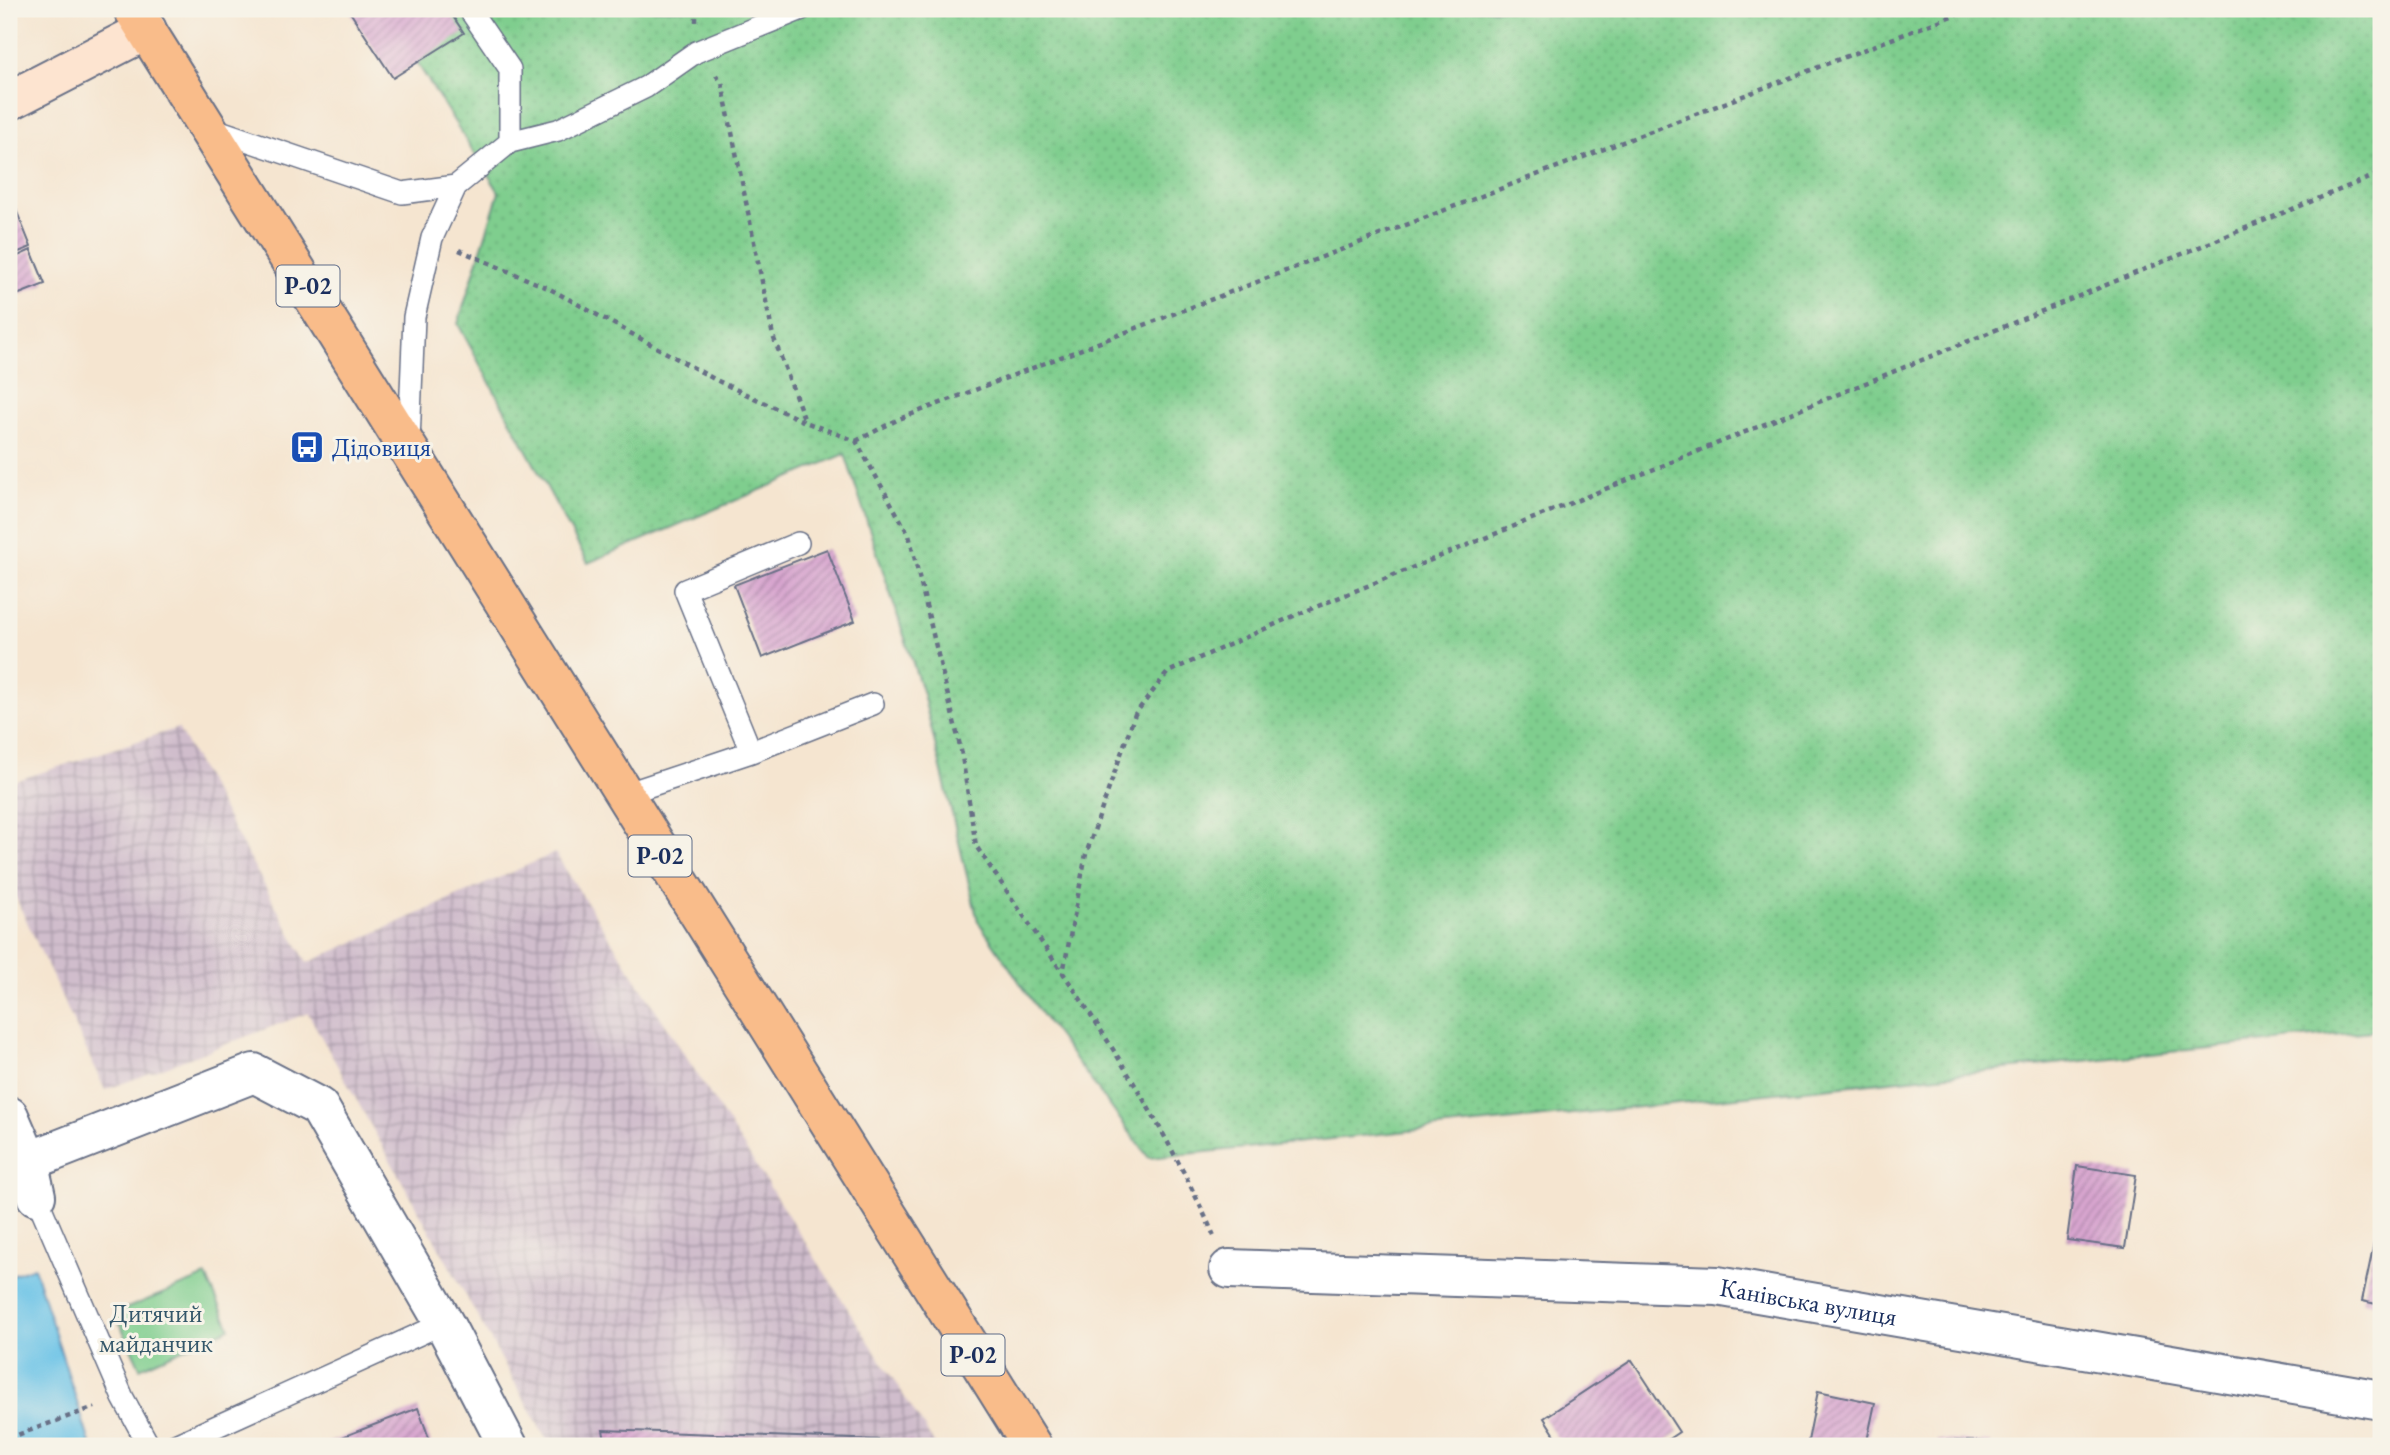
<svg xmlns="http://www.w3.org/2000/svg" width="2390" height="1455" viewBox="0 0 2390 1455" font-family="'EB Garamond',serif">
  <style>
    .industrial { fill: url(#industrial-grid) }
    .grass { fill: url(#grass-dots); stroke: #4d7e76; stroke-width: 2 }
    .green { fill: #7fce8e; stroke: #4d7e76; stroke-width: 2 }
    .water { fill: #69c2e7; stroke: #4278a2; stroke-width: 2 }
    .building { fill: url(#building-hatch) }
    .lines { fill: none; stroke-linecap: round; stroke-linejoin: round }
    .service-casing { stroke: #676f86; stroke-width: 24 }
    .minor-casing { stroke: #676f86; stroke-width: 42 }
    .secondary-casing { stroke: #676f86; stroke-width: 42 }
    .primary-casing { stroke: #676f86; stroke-width: 42 }
    .path { stroke: #676f86; stroke-width: 4.5; stroke-dasharray: 5 5; stroke-linecap: butt }
    .service { stroke: #fff; stroke-width: 21 }
    .minor { stroke: #fff; stroke-width: 38 }
    .secondary { stroke: #fde4d0; stroke-width: 38 }
    .primary { stroke: #f9bc8a; stroke-width: 38 }
    .labels { text-anchor: middle; stroke-width: 6; stroke-linejoin: round; paint-order: stroke }
    .shield { fill: #f7f3e8; stroke: #5d6a87; stroke-width: 2 }
    .shield-label { font-size: 24px; font-weight: bold; fill: #1b2f5e }
    .transit-label { font-size: 26px; fill: #164399; stroke: #f7f3e8; text-anchor: start }
    .street-label { font-size: 26px; fill: #1b2f5e; stroke: #f7f3e8 }
    .park-label { font-size: 26px; fill: #34576a; stroke: #f7f3e8 }
  </style>
  <defs>
    <pattern id="industrial-grid" width="8" height="8" patternUnits="userSpaceOnUse" patternTransform="scale(1.75)"><rect width="8" height="8" fill="#d0bdcc"/><path d="M0 4h8M4 0v8" fill="none" stroke="#a89aa9"/></pattern>
    <pattern id="grass-dots" width="8" height="8" patternUnits="userSpaceOnUse" patternTransform="scale(1.75)"><rect width="8" height="8" fill="#7fce8e"/><path d="M2 2h.1M6 6h.1" fill="none" stroke="#6db17d" stroke-width="1.8" stroke-linecap="round"/></pattern>
    <pattern id="building-hatch" width="6" height="6" patternUnits="userSpaceOnUse" patternTransform="scale(1.75)"><rect width="6" height="6" fill="#d8a5cf"/><path d="M-1 1l2-2M0 6l6-6M5 7l2-2" fill="none" stroke="#ae87ab"/></pattern>
  </defs>
  <rect width="100%" height="100%" fill="#f7f3e8"/>
  <filter id="ink" filterUnits="userSpaceOnUse"><feTurbulence type="fractalNoise" baseFrequency=".0143" numOctaves="2"/><feDisplacementMap in="SourceGraphic" scale="14" xChannelSelector="R" yChannelSelector="G"/><feConvolveMatrix kernelMatrix="1 2 1 2 8 2 1 2 1" color-interpolation-filters="sRGB"/></filter>
  <filter id="wash" filterUnits="userSpaceOnUse"><feTurbulence type="fractalNoise" baseFrequency=".00686" numOctaves="4" result="noise"/><feDisplacementMap in="SourceGraphic" scale="28" xChannelSelector="R" yChannelSelector="G"/><feGaussianBlur stdDeviation="1.57" result="paint"/><feColorMatrix in="noise" values="0 0 0 0 0 0 0 0 0 0 0 0 0 0 0 0 0 1.4 0 .05"/><feComposite in="paint" operator="in"/></filter>
  <g filter="url(#wash)">
    <rect width="100%" height="100%" fill="#f5e5d0"/>
    <path class="industrial" d="M178,728L307,963L555,853L936,1446H550L308,1013L105,1090L9,883V783Z"/>
    <path class="grass" d="M383,9H2381V1030L1149,1158L1042,1015L978,921L923,694L845,454L588,563L458,324L499,192Z"/>
    <path class="green" d="M206,1276L230,1328L140,1368L115,1313Z"/>
    <path class="water" d="M34,1267L91,1446H9V1276Z"/>
    <g id="blocks">
      <path class="building" d="M348,9H448L464,33L393,78Z
        M11,197L31,247L9,256V198Z
        M31,250L45,284L9,298V260Z
        M827,549L855,621L762,658L734,585Z
        M2077,1166L2136,1175L2125,1248L2067,1240Z
        M2376,1234L2381,1235V1305L2362,1301Z
        M1632,1360L1679,1432L1658,1446H1562L1544,1418Z
        M1818,1391L1875,1403L1866,1446H1807Z
        M418,1408L432,1446H319Z
        M603,1430L911,1441L914,1446H606Z
        M1937,1440L1990,1442V1446H1937Z"/>
    </g>
  </g>
  <g filter="url(#ink)">
    <use href="#blocks" fill-opacity="0" stroke="#676f86" stroke-width="2"/>
    <g class="lines">
      <g class="service-casing">
        <path id="service" d="M469,9L510,69V142
          M211,128L402,193L456,186
          M409,442L414,317L432,238L456,186L510,142L558,130L646,87L696,52L802,9
          M751,752L685,590L798,543
          M622,795L751,752L873,704
          M36,1196L123,1398L149,1446
          M173,1446L444,1323"/>
      </g>
      <g class="minor-casing">
        <g id="minor">
          <path d="M9,1116L28,1160L36,1196"/>
          <path d="M9,1169L254,1073L319,1107L444,1323L508,1446"/>
          <path id="s1" d="M1229,1269L1717,1286L2381,1400"/>
        </g>
      </g>
      <g class="secondary-casing">
        <path id="secondary" d="M9,101L147,30"/>
      </g>
      <g class="primary-casing">
        <path id="primary" d="M133,9L1032,1446"/>
      </g>
      <path class="path" d="M696,22V9
        M716,75L722,83L773,336L805,421
        M459,250L550,289L716,380L805,422L856,441L909,535L961,750L976,846L1062,972
        M856,441L899,419L1970,9
        M1214,1236C1173,1143 1120,1057 1063,973L1086,854L1135,714L1168,672L1296,615L2381,173
        M9,1438L95,1407"/>
      <use href="#service" class="service"/>
      <use href="#minor" class="minor"/>
      <use href="#secondary" class="secondary"/>
      <use href="#primary" class="primary"/>
    </g>
  </g>
  <defs>
    <g id="bus-square" transform="scale(1.75)"><rect x="-9" y="-9" width="18" height="18" rx="4" fill="#1a4fb4" stroke="#f7f3e8"/><path d="M-5-6H5V4H4V6H2V4H-2V6H-4V4H-5ZM-3.5-4V0h7V-4ZM-3.5 1.2v1.5H-2V1.2ZM2 1.2v1.5H3.5V1.2Z" fill="#fff"/></g>
  </defs>
  <g fill-rule="evenodd">
    <use href="#bus-square" x="307" y="447"/>
  </g>
  <g class="labels">
    <g class="shield">
      <rect x="276.5" y="265.5" width="63" height="41" rx="5"/>
      <rect x="628.5" y="835.5" width="63" height="41" rx="5"/>
      <rect x="941.5" y="1334.5" width="63" height="41" rx="5"/>
    </g>
    <g class="shield-label">
      <text x="308" y="294">Р-02</text>
      <text x="660" y="864">Р-02</text>
      <text x="973" y="1363">Р-02</text>
    </g>
    <g class="transit-label">
      <text x="332" y="456">Дідовиця</text>
    </g>
    <g class="street-label">
      <text dy="9" stroke="none"><textPath href="#s1" startOffset="581">Канівська вулиця</textPath></text>
    </g>
    <g class="park-label">
      <text x="156" y="1322">Дитячий<tspan x="156" dy="30">майданчик</tspan></text>
    </g>
  </g>
  <rect width="2390" height="1455" fill="none" stroke="#f7f3e8" stroke-width="35"/>
</svg>
